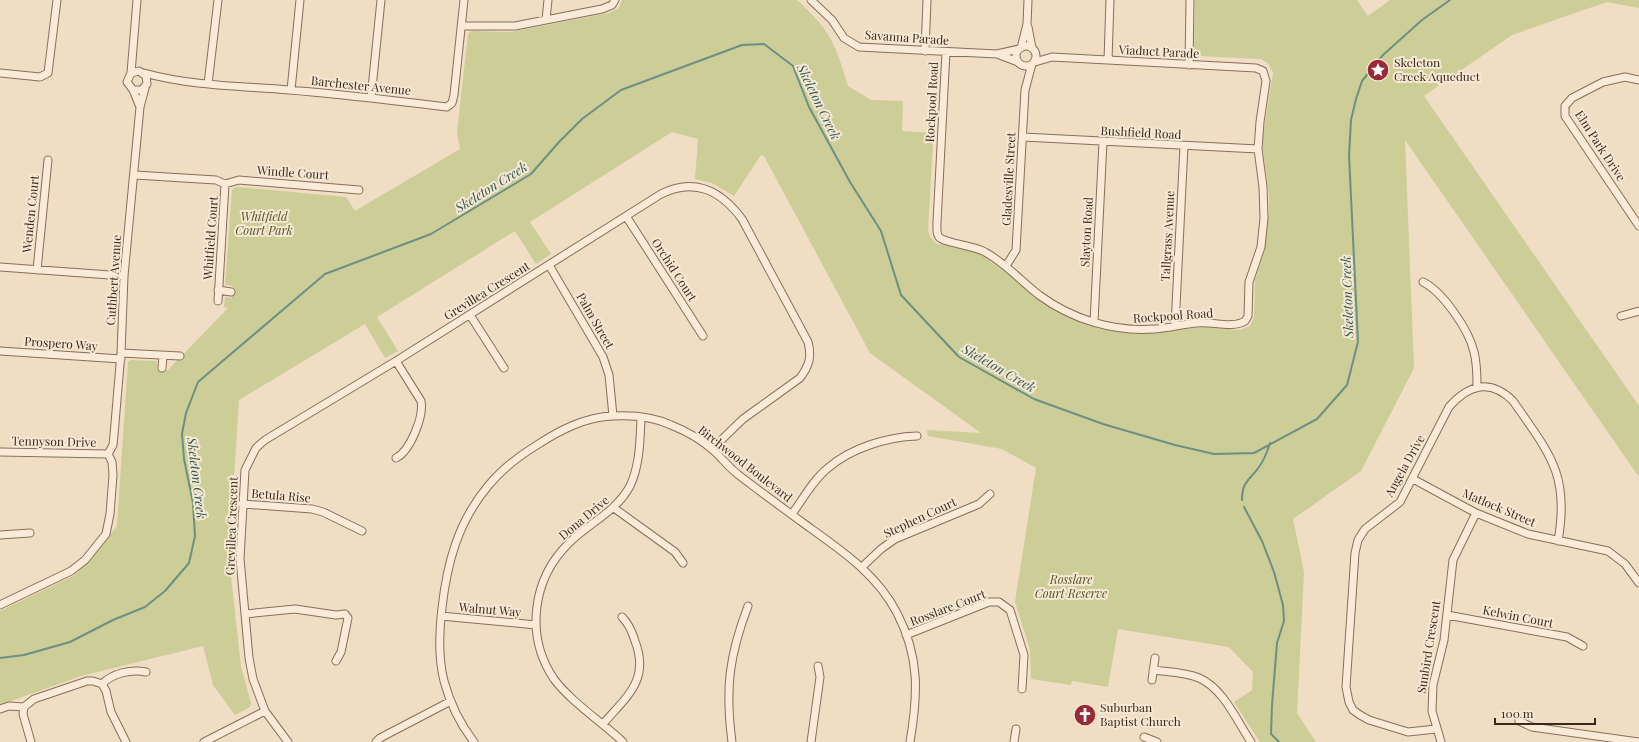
<svg xmlns="http://www.w3.org/2000/svg" width="1639" height="742" viewBox="0 0 1639 742" font-family="'Playfair Display',serif">
  <style>
    .green { fill: #cccd97 }
    .lines { fill: none; stroke-linecap: round; stroke-linejoin: round }
    .stream { stroke: #6c9083; stroke-width: 2 }
    .minor-casing { stroke: #896e5a; stroke-width: 9 }
    .minor { stroke: #f9ebd7; stroke-width: 7 }
    .labels { text-anchor: middle; stroke-width: 4; stroke-linejoin: round; paint-order: stroke }
    .street-label { font-size: 12px; fill: #39281e; stroke: #f6e8d3 }
    .poi-label { font-size: 12px; fill: #39281e; stroke: #f6e8d3; text-anchor: start }
    .park-label { font-size: 12px; font-style: italic; fill: #4f5624; stroke: #f6e8d3 }
    .water-label { font-size: 13px; font-style: italic; fill: #2d5952; stroke: #f6e8d3 }
  </style>
  <rect width="100%" height="100%" fill="#efddc4"/>
  <path class="green" d="M622,0H797C831,31 835,43 848,86L871,100L903,101L902,131L933,133V136H930V140L933,141L928,230L930,237L937,244L955,246L979,253L1059,313L1100,329L1140,334L1204,327L1240,330L1250,326L1254,317L1255,280L1264,253L1269,212V195L1263,150V135L1273,73L1268,63L1260,59L1199,56L1194,50L1195,0H1357L1368,16L1390,0H1639V8L1607,2L1512,35L1424,96L1639,406V477L1405,140L1414,368L1361,471L1293,519L1304,572L1297,713L1316,742H1260L1234,702L1252,690L1253,672L1229,647L1118,629L1108,687L1072,681L1071,685L1031,679L1030,649L1015,602L1036,468L1002,449L928,436L927,430L981,433L870,353L764,156L761,155L734,196L712,183L695,179L698,139L672,132L530,222L551,254L536,264L515,231L377,317L398,351L385,358L365,324L239,400L229,558L241,667L251,703L250,707L235,715L213,685L203,646L81,676L0,705V611L75,575L98,551L117,526L128,362L131,360L157,361V369L168,370L228,308L224,307L225,297L232,298L233,286L225,285L232,190L235,187L248,188L346,197L355,211L460,149L457,132L468,34L471,31L511,32L609,13L619,8Z"/>
  <g class="lines">
    <path class="stream" d="M1242,500C1242,481 1250,480 1259,467C1265,459 1267,452 1270,443
      M1244,507L1262,541L1274,572L1283,605L1284,621L1277,643L1272,705L1271,734L1279,742
      M0,658L24,655L70,642L113,620L145,607L165,591L189,563L195,536L193,503L184,459L182,434L186,413L198,382L325,274L431,234L531,174L559,142L582,119L621,90L742,45L764,44L793,66L809,107L850,182L881,231L901,295L959,357L1034,399L1103,424L1175,445L1214,454L1254,453L1317,419L1347,385L1358,342L1349,155L1351,120L1356,99L1362,81L1383,55L1422,20L1450,0"/>
    <g class="minor-casing">
      <path id="minor" d="M811,0L832,20L844,38L859,47L997,54L1019,49
        M546,20L548,0
        M461,26H515L602,9L612,5L615,0
        M1028,27L1032,48
        M1016 56a10 10 0 1 1 20 0a10 10 0 1 1-20 0Z
        M1021,48L1027,24L1028,0
        M925,51L927,0
        M946,52L937,222C937,227 936,233 939,237C944,243 975,246 985,252C1005,263 1021,281 1039,295C1073,320 1114,332 1155,329C1170,328 1183,324 1197,323C1212,321 1232,329 1245,321L1248,316L1249,282L1261,247L1264,218L1263,187L1258,149L1260,122L1266,81L1263,71L1256,68L1052,57L1035,62
        M997,54L1018,62
        M1108,60L1110,0
        M1189,65L1190,0
        M0,73L40,77L48,73L57,0
        M131,73L137,0
        M144,73C191,86 241,86 289,90C342,94 395,101 447,107L452,103L454,95L464,0
        M1639,80L1625,77L1603,82L1572,98L1565,106V116L1639,226
        M208,84L218,0
        M133,90H142L147,84L146,76L139,71L131,73L127,82L133,90L140,107
        M291,90L300,0
        M371,98L381,0
        M1023,137L1258,149
        M135,175L216,180L225,184L218,301
        M225,184L239,180L359,190
        M626,216L703,336
        M549,265L603,357L609,375L613,416
        M1006,266L1016,250L1025,90L1032,64
        M0,267L124,276
        M37,270L48,160
        M1423,282C1443,292 1469,330 1474,352C1477,363 1477,375 1477,386
        M218,290L231,292
        M470,315L504,368
        M1621,316L1639,311
        M1094,322L1103,142
        M1175,326L1184,146
        M0,351L121,359
        M121,353L180,356
        M162,368L163,356
        M0,452L108,454
        M108,454L113,445L114,435L121,353L124,276L140,107L145,88
        M396,458C410,451 424,417 421,401L396,361
        M1413,479L1476,513L1528,534L1608,551L1625,564L1639,583
        M242,504L312,509L323,512L362,531
        M614,508L675,552L683,563
        M792,514C803,499 813,480 828,468C851,448 887,437 917,436
        M0,535L30,533
        M862,567L881,549L895,539L979,504L990,494
        M0,605L71,571L85,560L106,534L110,514L113,475L112,462L108,454
        M245,614L295,609L336,615L345,614L348,618L341,652L336,661
        M1447,615L1567,637L1583,646
        M441,616L536,625
        M906,635L989,602H999L1010,610L1024,655L1022,689
        M1153,670C1168,672 1185,672 1199,678C1223,688 1237,721 1251,742
        M1152,680L1155,658
        M102,684L106,691L111,712L126,742
        M24,707L23,714L31,742
        M0,709L9,706L24,707L34,699L87,681H93L102,684C113,673 131,669 146,672
        M1519,721L1532,727L1639,742
        M603,724C627,696 650,680 635,641C632,631 629,624 622,617
        M1436,729L1408,732L1369,720L1360,715L1353,710L1349,702L1346,687L1355,553L1358,540L1365,529L1400,502L1449,407C1468,385 1490,378 1513,401C1549,453 1570,474 1558,541
        M1144,737L1157,742
        M204,742L265,711
        M288,742L265,711L253,679L249,658L240,559L245,470L256,448L265,440L396,361L661,194C695,177 721,191 742,219L808,342C812,357 809,366 800,378L743,419L712,449
        M376,742L380,738L451,701
        M474,742C460,724 450,703 444,681C438,657 439,632 442,608C447,563 458,522 488,486C501,470 519,456 537,445C560,430 585,417 613,416C631,415 654,417 671,425C686,431 702,440 714,451C723,459 730,469 740,476C762,493 784,509 806,525C841,550 877,574 897,613C920,657 918,695 910,742
        M623,742C603,723 570,701 554,679C525,636 532,579 569,543C589,523 616,512 630,486C640,465 640,440 641,418
        M732,742C725,689 729,656 748,606
        M811,742L820,677L818,666
        M1014,742L1016,729
        M1441,742L1432,711L1433,685L1444,640L1453,560L1476,513"/>
    </g>
    <use href="#minor" class="minor"/>
  </g>
  <defs>
    <g id="sight-disc" transform="scale(1.15)"><circle r="9.5" fill="#992936" stroke="#f6e8d3"/><path d="M0-6L1.8-2.2L6-1.7L2.9 1.2L3.7 5.4L0 3.3L-3.7 5.4L-2.9 1.2L-6-1.7L-1.8-2.2Z" fill="#fff"/></g>
    <g id="church-disc" transform="scale(1.15)"><circle r="9.5" fill="#992936" stroke="#f6e8d3"/><path d="M-1.2-6h2.4v3.5h3.3v2.4h-3.3V6h-2.4V-.1h-3.3v-2.4h3.3Z" fill="#fff"/></g>
  </defs>
  <g fill-rule="evenodd">
    <use href="#sight-disc" x="1378" y="70"/>
    <use href="#church-disc" x="1085" y="715"/>
  </g>
  <g class="labels">
    <g class="street-label">
      <text transform="translate(907 38) rotate(4)" y="4">Savanna Parade</text>
      <text transform="translate(1159 52) rotate(3)" y="4">Viaduct Parade</text>
      <text transform="translate(361 86) rotate(6)" y="4">Barchester Avenue</text>
      <text transform="translate(932 102) rotate(-87)" y="4">Rockpool Road</text>
      <text transform="translate(1141 133) rotate(3)" y="4">Bushfield Road</text>
      <text transform="translate(1600 146) rotate(57)" y="4">Elm Park Drive</text>
      <text transform="translate(293 173) rotate(4)" y="4">Windle Court</text>
      <text transform="translate(1009 179) rotate(-87)" y="4">Gladesville Street</text>
      <text transform="translate(31 214) rotate(-84)" y="4">Wenden Court</text>
      <text transform="translate(1087 232) rotate(-87)" y="4">Slayton Road</text>
      <text transform="translate(1168 236) rotate(-87)" y="4">Tallgrass Avenue</text>
      <text transform="translate(211 238) rotate(-86)" y="4">Whitfield Court</text>
      <text transform="translate(674 270) rotate(57)" y="4">Orchid Court</text>
      <text transform="translate(114 280) rotate(-86)" y="4">Cuthbert Avenue</text>
      <text transform="translate(487 291) rotate(-32)" y="4">Grevillea Crescent</text>
      <text transform="translate(1173 316) rotate(-4)" y="4">Rockpool Road</text>
      <text transform="translate(595 321) rotate(60)" y="4">Palm Street</text>
      <text transform="translate(61 344) rotate(4)" y="4">Prospero Way</text>
      <text transform="translate(54 442) rotate(1)" y="4">Tennyson Drive</text>
      <text transform="translate(745 464) rotate(38)" y="4">Birchwood Boulevard</text>
      <text transform="translate(1405 466) rotate(-61)" y="4">Angela Drive</text>
      <text transform="translate(281 496) rotate(5)" y="4">Betula Rise</text>
      <text transform="translate(1499 508) rotate(23)" y="4">Matlock Street</text>
      <text transform="translate(584 518) rotate(-40)" y="4">Dona Drive</text>
      <text transform="translate(920 518) rotate(-25)" y="4">Stephen Court</text>
      <text transform="translate(232 526) rotate(-88)" y="4">Grevillea Crescent</text>
      <text transform="translate(948 608) rotate(-21)" y="4">Rosslare Court</text>
      <text transform="translate(490 610) rotate(5)" y="4">Walnut Way</text>
      <text transform="translate(1518 617) rotate(11)" y="4">Kelwin Court</text>
      <text transform="translate(1429 647) rotate(-81)" y="4">Sunbird Crescent</text>
    </g>
    <g class="poi-label">
      <text x="1394" y="67">Skeleton<tspan x="1394" dy="14">Creek Aqueduct</tspan></text>
      <text x="1100" y="712">Suburban<tspan x="1100" dy="14">Baptist Church</tspan></text>
    </g>
    <g class="park-label">
      <text x="264" y="221">Whitfield<tspan x="264" dy="14">Court Park</tspan></text>
      <text x="1071" y="584">Rosslare<tspan x="1071" dy="14">Court Reserve</tspan></text>
    </g>
    <g class="water-label">
      <text transform="translate(819 102) rotate(64)" y="5">Skeleton Creek</text>
      <text transform="translate(491 187) rotate(-32)" y="5">Skeleton Creek</text>
      <text transform="translate(1347 297) rotate(-92)" y="5">Skeleton Creek</text>
      <text transform="translate(999 368) rotate(30)" y="5">Skeleton Creek</text>
      <text transform="translate(197 478) rotate(83)" y="5">Skeleton Creek</text>
    </g>
  </g>
  <path d="M1495 718v6h100v-6" fill="none" stroke="#39281e" stroke-width="2"/>
  <text x="1501" y="718" font-size="12" fill="#39281e" stroke="#f6e8d3" stroke-width="3" paint-order="stroke">100 m</text>
</svg>
